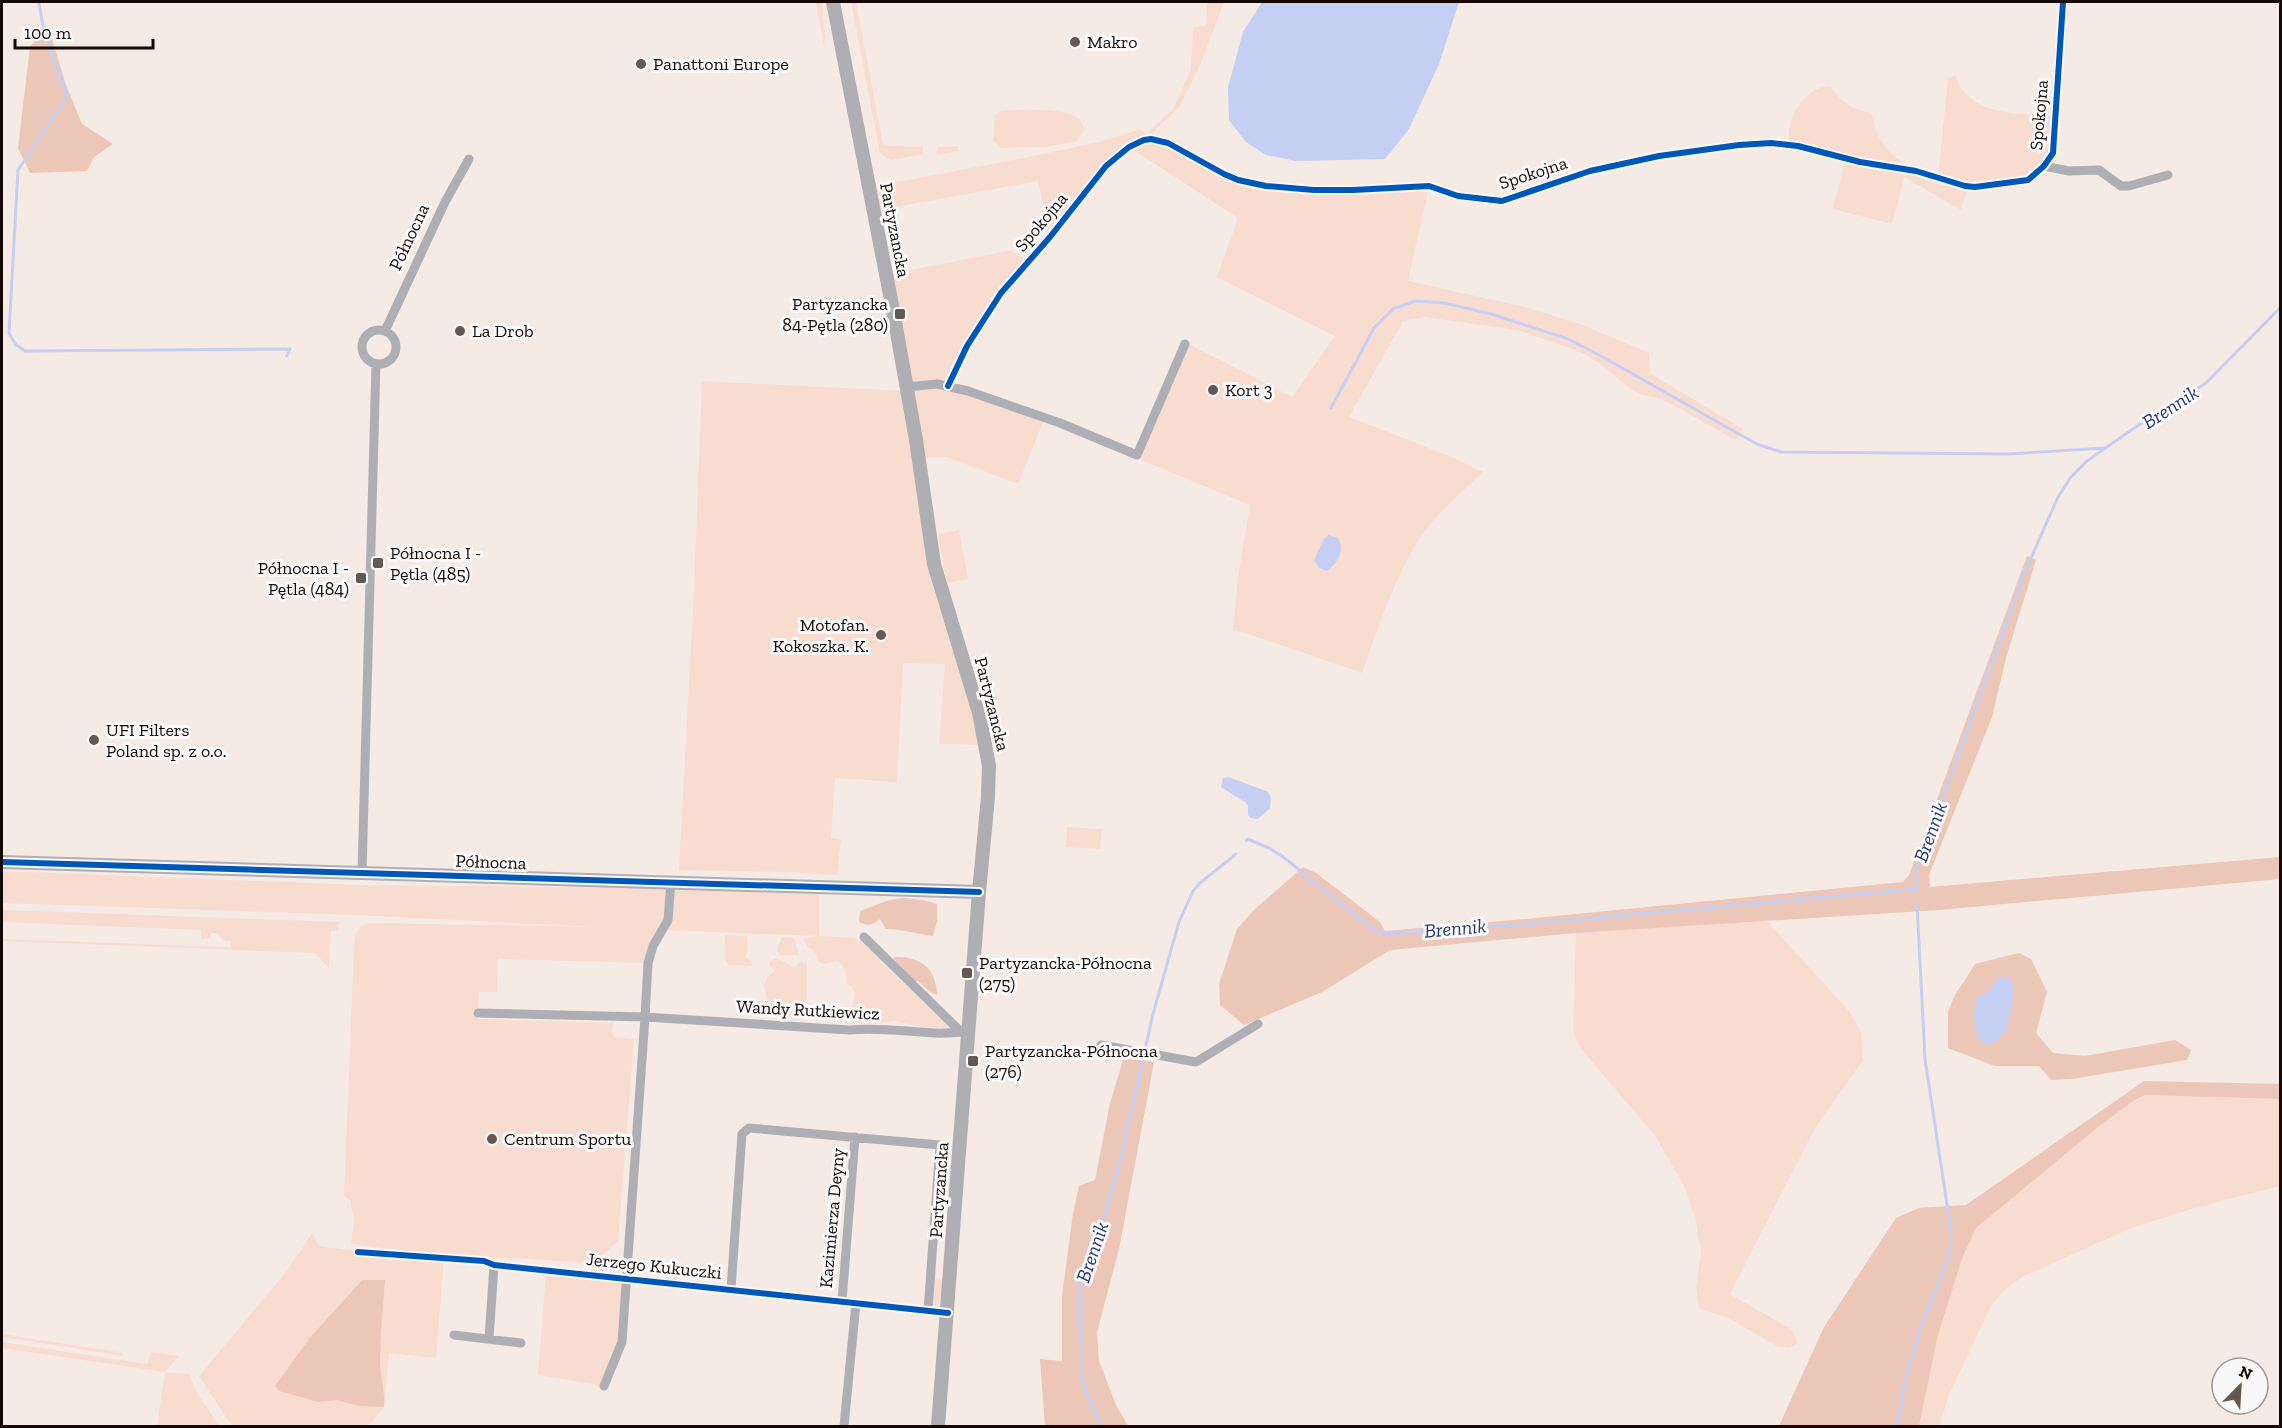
<svg xmlns="http://www.w3.org/2000/svg" width="2282" height="1428" viewBox="0 0 2282 1428" font-family="'Zilla Slab',serif">
  <style>
    .green { fill: #f9dcd0 }
    .forest { fill: #ecc6b7 }
    .water { fill: #c4cff3 }
    .lines { fill: none; stroke-linecap: round; stroke-linejoin: round }
    .stream { stroke: #c4cff3; stroke-width: 3 }
    .street { stroke: #aeafb5; stroke-width: 9 }
    .secondary { stroke: #afaeb3; stroke-width: 14 }
    .cycleway-casing { stroke: #f9f9f9; stroke-width: 10 }
    .cycleway { stroke: #0057b8; stroke-width: 6 }
    .poi-dot { fill: #645853; stroke: #f9f9f9; stroke-width: 2 }
    .labels { text-anchor: middle; stroke-width: 6; stroke-linejoin: round; paint-order: stroke }
    .poi-label { font-size: 18px; fill: #160905; stroke: #f9f9f9; text-anchor: start }
    .street-label { font-size: 18px; fill: #160905; stroke: #f9f9f9 }
    .water-label { font-size: 20px; font-style: italic; fill: #253875; stroke: #f9f9f9 }
  </style>
  <rect width="100%" height="100%" fill="#f6eae5"/>
  <path class="green" d="M816,2H822L825,37L824,47Z
    M851,2H856L883,144L889,146L923,147V154L920,155L891,160L880,154Z
    M1207,2H1224L1200,65L1180,106L1152,133L1146,134L1151,139L1193,158L1266,186H1429L1408,281L1525,307L1583,325L1649,353L1651,374L1743,429L1736,440L1662,399L1642,395L1625,385L1601,364L1576,350L1517,330L1424,317L1403,321L1349,417L1452,457L1483,472C1466,488 1447,505 1431,523C1399,562 1379,626 1362,673L1243,632L1233,631L1238,577L1250,505L1141,460L1137,455L1189,344L1292,397L1335,336L1217,277L1238,218L1129,147L1119,155L1050,237L1038,181L873,211L867,181L882,185L1029,157L1103,141L1140,129L1146,134L1173,109L1191,69L1193,27L1206,26Z
    M1955,75C1969,117 2018,113 2055,117L2053,153L2028,180L1968,187L1961,210L1904,177L1892,224L1833,209L1846,158L1789,145C1789,137 1788,129 1791,121C1796,105 1813,84 1831,87C1842,103 1852,109 1871,113C1874,121 1875,129 1879,137C1891,160 1914,170 1938,177L1948,79Z
    M1000,111C1018,109 1063,108 1077,117C1082,121 1083,125 1084,130L1077,141L1045,147L1001,148L993,140L995,116Z
    M958,146L959,151L939,155L936,153L938,147Z
    M1012,250L1027,263L1017,274L948,385L1045,417L1018,484L947,457L919,458L934,564L986,745L939,744L945,664L903,663L897,782L835,778L831,838L841,840L837,875L786,872L679,870L694,588L702,381L907,391L886,275Z
    M959,530L968,579L947,583L938,534Z
    M1067,827L1102,829L1100,849L1066,847Z
    M2,871L361,885L667,888L819,892V936L852,938L866,943L882,963L936,1012L951,1029L921,1027L896,1021L874,1024L858,1023L853,1021L851,1009L855,993L851,986L846,983C846,973 846,969 838,961L825,964L819,962L813,949L808,948L803,939L818,936L662,930L648,963L498,959L497,992H479L478,1019L614,1023L612,1032L614,1037L634,1039L618,1241L594,1263L413,1252L359,1245L351,1244L354,1219L350,1200L344,1196L354,947C356,935 355,927 368,923L599,927L356,915L2,903Z
    M2,910L339,922L338,931H331L329,968L315,953L2,941V939L230,947L231,941L222,940L217,933H212L209,938L201,939V930L2,922Z
    M1766,920L1849,1011L1861,1032L1863,1060L1815,1128L1730,1294L1791,1329L1798,1343L1790,1348L1777,1346L1730,1319L1699,1308L1696,1287L1701,1252L1695,1216L1684,1186L1656,1137L1579,1046L1573,1030L1576,933Z
    M725,935L747,936L748,950L745,957L751,961L753,966L729,965L724,958Z
    M782,937L794,938L799,955H780L777,950Z
    M777,958L794,967L802,961L807,964C806,984 809,999 803,1019L793,1021L789,1014L794,1002L779,1005L768,1000L764,985L767,977L775,971L770,966V961Z
    M2145,1095L2280,1099V1186L2191,1209L2129,1229L2024,1276L2004,1290L1991,1306L1948,1397L1940,1426H1919L1938,1335L1963,1256L1976,1228L2097,1128L2133,1101Z
    M313,1232L317,1243L323,1247L444,1260L436,1358L389,1353L384,1407L368,1426H232L199,1376L286,1272Z
    M546,1270L627,1278L622,1342L604,1386L538,1375Z
    M933,1279L943,1280L940,1303L936,1306L933,1305Z
    M2,1334L123,1353V1356L2,1337Z
    M2,1342L147,1364L151,1352L179,1356L165,1372L189,1374L196,1391L219,1426H157L165,1372L2,1348Z"/>
  <path class="forest" d="M48,26L66,85L82,124L113,144L94,157L87,171L30,173L18,148L30,47Z
    M2027,556L2036,560L2006,658L1992,717L1929,875L1930,887L2280,857V879L1939,910L1576,933L1390,950L1322,992L1244,1025L1220,1005L1219,984L1237,929L1255,909L1303,867L1316,873L1380,922L1385,931L1525,919L1903,882L1909,875Z
    M905,898L923,900L937,904V921L933,936C917,934 902,929 886,929L880,919C872,926 868,926 859,922L860,911L889,900Z
    M2019,953L2031,959L2047,992L2036,1033L2053,1053L2085,1056L2175,1040L2191,1050L2187,1060L2072,1079L2051,1080L2039,1066H1995L1948,1048V1011L1955,995L1975,964Z
    M893,957C920,956 936,967 937,995L930,992L918,981L913,982L899,968Z
    M1124,1057L1154,1062L1119,1249L1097,1332L1099,1361L1116,1405L1128,1426H1045L1040,1359L1062,1361V1296L1073,1213L1079,1186L1095,1180L1110,1103Z
    M2144,1081L2280,1084V1099L2145,1095L2133,1101L2097,1128L1976,1228L1963,1256L1938,1335L1919,1426H1779L1824,1327L1896,1218L1919,1208L1966,1205Z
    M362,1280H385C383,1307 380,1334 380,1361C380,1378 385,1388 384,1407L359,1406L336,1400L318,1402L279,1391L275,1386L309,1339Z"/>
  <path class="water" d="M1262,2H1459L1439,64L1409,129L1385,159L1296,161L1266,155L1246,142L1229,120L1228,87L1243,32Z
    M1328,535L1338,538C1345,550 1338,563 1327,571L1319,568L1314,560L1324,539Z
    M1229,777L1268,792L1271,798L1270,808L1258,819L1251,818L1248,815V805L1245,802L1221,787L1223,778Z
    M2007,977C2017,986 2014,991 2012,1003C2009,1021 2009,1034 1992,1044L1980,1042C1974,1026 1972,1013 1977,997L1989,991L1998,978Z"/>
  <g class="lines">
    <path class="stream" d="M39,2C43,35 53,65 68,95L18,170L9,333L16,345L25,351L290,349L287,356
      M1331,408L1374,328L1393,309L1415,301L1444,303L1491,314L1568,339L1601,356L1737,433L1757,444L1781,452L2008,454L2105,448
      M1246,841L1248,839L1269,848L1282,856L1365,923L1377,932L1386,934L1526,924L1916,889
      M1916,892V871L2027,567L2058,497L2071,477L2087,461L2140,424L2206,383L2280,308
      M1101,1426L1081,1378L1079,1291L1093,1245L1106,1211L1122,1153L1153,1014L1179,922L1193,891L1200,883L1236,854
      M1897,1426L1904,1385L1919,1332L1950,1253L1951,1231L1925,1059L1917,904"/>
    <path class="street" d="M2044,166L2069,171L2099,170L2121,186H2129L2168,175
      M362 347a17 17 0 1 1 34 0a17 17 0 1 1-34 0Z
      M385,331L445,202L469,159
      M948,386L967,346L1001,293L1050,237L1106,166L1129,147L1144,140L1151,139L1168,143L1224,174L1238,180L1266,186L1314,190H1353L1429,186L1458,196L1502,201L1590,171L1659,156L1739,145L1771,143L1798,146L1860,162L1916,171L1965,186L1975,187L2028,180L2044,166L2053,153L2063,2
      M907,387L937,384L968,391L1060,423L1137,455L1185,344
      M362,873L376,364
      M864,937L960,1031
      M478,1013L645,1017L648,963L653,946L668,920L671,882
      M1101,1045L1196,1062L1258,1024
      M358,1252L484,1261L494,1265L948,1313
      M731,1289L742,1134L749,1128L940,1145L928,1311
      M842,1301L855,1137
      M454,1335L521,1343
      M489,1339L494,1265
      M604,1386L622,1342L645,1017L850,1030C878,1027 907,1032 936,1033C947,1034 958,1031 969,1033
      M844,1426L856,1303"/>
    <path class="secondary" d="M833,2L893,310L916,440L934,564L979,713L989,766L988,797L979,892L938,1426
      M2,862L979,892"/>
    <g class="cycleway-casing">
      <path id="cycleway" d="M948,386L967,346L1001,293L1050,237L1106,166L1129,147L1144,140L1151,139L1168,143L1224,174L1238,180L1266,186L1314,190H1353L1429,186L1458,196L1502,201L1590,171L1659,156L1739,145L1771,143L1798,146L1860,162L1916,171L1965,186L1975,187L2028,180L2044,166L2053,153L2063,2
        M2,862L979,892
        M358,1252L484,1261L494,1265L948,1313"/>
    </g>
    <use href="#cycleway" class="cycleway"/>
  </g>
  <g class="poi-dot">
    <circle cx="1075" cy="42" r="6"/>
    <circle cx="641" cy="64" r="6"/>
    <rect x="894" y="308" width="12" height="12" rx="3"/>
    <circle cx="460" cy="331" r="6"/>
    <circle cx="1213" cy="390" r="6"/>
    <rect x="372" y="557" width="12" height="12" rx="3"/>
    <rect x="355" y="572" width="12" height="12" rx="3"/>
    <circle cx="881" cy="635" r="6"/>
    <circle cx="94" cy="740" r="6"/>
    <rect x="961" y="967" width="12" height="12" rx="3"/>
    <rect x="967" y="1055" width="12" height="12" rx="3"/>
    <circle cx="492" cy="1139" r="6"/>
  </g>
  <g class="labels">
    <g class="poi-label">
      <text x="1087" y="48">Makro</text>
      <text x="653" y="70">Panattoni Europe</text>
      <text x="888" y="310" text-anchor="end">Partyzancka<tspan x="888" dy="21">84-Pętla (280)</tspan></text>
      <text x="472" y="337">La Drob</text>
      <text x="1225" y="396">Kort 3</text>
      <text x="390" y="559">Północna I -<tspan x="390" dy="21">Pętla (485)</tspan></text>
      <text x="349" y="574" text-anchor="end">Północna I -<tspan x="349" dy="21">Pętla (484)</tspan></text>
      <text x="869" y="631" text-anchor="end">Motofan.<tspan x="869" dy="21">Kokoszka. K.</tspan></text>
      <text x="106" y="736">UFI Filters<tspan x="106" dy="21">Poland sp. z o.o.</tspan></text>
      <text x="979" y="969">Partyzancka-Północna<tspan x="979" dy="21">(275)</tspan></text>
      <text x="985" y="1057">Partyzancka-Północna<tspan x="985" dy="21">(276)</tspan></text>
      <text x="504" y="1145">Centrum Sportu</text>
    </g>
    <g class="street-label">
      <text transform="translate(2039 115) rotate(-85)" y="6">Spokojna</text>
      <text transform="translate(1533 173) rotate(-18)" y="6">Spokojna</text>
      <text transform="translate(1041 222) rotate(-50)" y="6">Spokojna</text>
      <text transform="translate(895 230) rotate(79)" y="6">Partyzancka</text>
      <text transform="translate(409 237) rotate(-65)" y="6">Północna</text>
      <text transform="translate(992 704) rotate(76)" y="6">Partyzancka</text>
      <text transform="translate(491 862) rotate(2)" y="6">Północna</text>
      <text transform="translate(808 1010) rotate(3)" y="6">Wandy Rutkiewicz</text>
      <text transform="translate(939 1190) rotate(-86)" y="6">Partyzancka</text>
      <text transform="translate(832 1218) rotate(-85)" y="6">Kazimierza Deyny</text>
      <text transform="translate(654 1266) rotate(6)" y="6">Jerzego Kukuczki</text>
    </g>
    <g class="water-label">
      <text transform="translate(2170 407) rotate(-33)" y="7">Brennik</text>
      <text transform="translate(1930 832) rotate(-70)" y="7">Brennik</text>
      <text transform="translate(1455 928) rotate(-5)" y="7">Brennik</text>
      <text transform="translate(1092 1252) rotate(-71)" y="7">Brennik</text>
    </g>
  </g>
  <rect width="2282" height="1428" fill="none" stroke="#160905" stroke-width="6"/>
  <g transform="translate(2240 1386) rotate(24)"><circle r="28" fill="#f9f9f9" stroke="#9e9997" stroke-width="1.5"/>
  <path d="M0-4.5L10 22L0 15L-10 22Z" fill="#645853"/>
  <text y="-9" font-size="16" font-weight="bold" text-anchor="middle" fill="#160905">N</text>
  </g>
  <path d="M15 39v9h138v-9" fill="none" stroke="#160905" stroke-width="3"/>
  <text x="24" y="39" font-size="18" fill="#160905" stroke="#f9f9f9" stroke-width="4.5" paint-order="stroke">100 m</text>
</svg>
